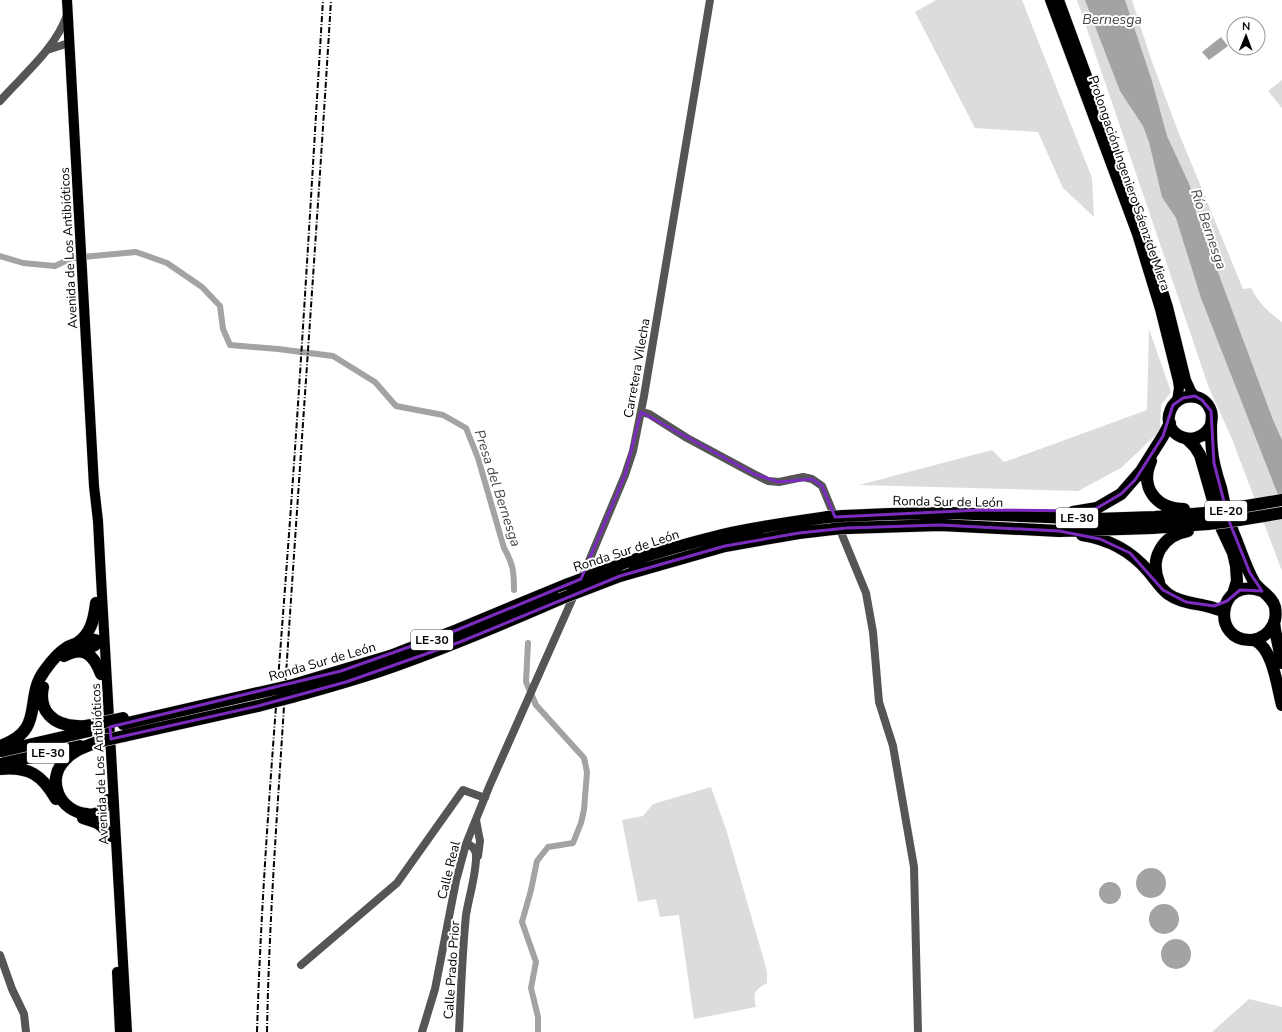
<svg xmlns="http://www.w3.org/2000/svg" width="1282" height="1032" viewBox="0 0 1282 1032" font-family="'Nunito Sans',sans-serif">
  <style>
    .green { fill: #dcdcdc }
    .water { fill: #a3a3a3 }
    .lines { fill: none; stroke-linecap: round; stroke-linejoin: round }
    .canal { stroke: #a3a3a3; stroke-width: 6 }
    .major-casing { stroke: #dbdbdb; stroke-width: 11 }
    .highway-casing { stroke: #dbdbdb; stroke-width: 13 }
    .minor { stroke: #555; stroke-width: 8 }
    .major { stroke: #000; stroke-width: 10 }
    .highway { stroke: #000; stroke-width: 12 }
    .rail { stroke: #000; stroke-width: 2; stroke-dasharray: 6 2 1 2; stroke-linecap: butt }
    .highway-bridge-casing { stroke: #dbdbdb; stroke-width: 13; stroke-linecap: butt }
    .highway-bridge { stroke: #000; stroke-width: 12 }
    .marked { fill: none; stroke: #7b2cbf; stroke-width: 3; stroke-linejoin: round }
    .labels { text-anchor: middle; stroke-width: 4; stroke-linejoin: round; paint-order: stroke }
    .shield { fill: #fff; stroke: #4c4c4c; stroke-width: 1 }
    .shield-label { font-size: 12px; font-weight: bold; fill: #000 }
    .street-label { font-size: 13px; fill: #000; stroke: #fff }
    .water-label { font-size: 14px; font-style: italic; fill: #444; stroke: #fff }
  </style>
  <rect width="100%" height="100%" fill="#fff"/>
  <path class="green" d="M936,0H1022L1092,178L1094,217L1063,188L1038,132L975,128L915,12Z
    M1077,0H1132L1151,59L1178,131L1243,289L1251,288C1259,303 1268,312 1282,322V571L1232,439L1209,388Z
    M1282,80V108L1268,91Z
    M1149,329L1171,392L1161,405L1160,431L1121,468L1078,491L859,485L992,450L1004,462L1147,410Z
    M711,787L726,829L767,971V983C754,990 753,993 756,1007L694,1019L679,915L660,917L656,899L638,902L622,820L643,816L653,804Z
    M1249,999L1282,1007V1032H1212Z"/>
  <path class="water" d="M1085,0H1125L1152,81L1167,136L1190,186L1197,216L1273,420L1282,440V505L1201,298L1176,218L1162,197L1149,142L1143,126L1120,91Z
    M1221,37L1228,46L1209,60L1202,52Z
    M1136 883a15 15 0 1 1 30 0a15 15 0 1 1-30 0Z
    M1099 893a11 11 0 1 1 22 0a11 11 0 1 1-22 0Z
    M1149 919a15 15 0 1 1 30 0a15 15 0 1 1-30 0Z
    M1161 954a15 15 0 1 1 30 0a15 15 0 1 1-30 0Z"/>
  <g class="lines">
    <path class="canal" d="M0,256L23,263L55,266L72,258L136,252L167,263L202,287L220,306L223,329L230,345L278,349L333,356L375,382L396,406L443,415L466,428L478,458L504,548C513,564 514,571 514,590
      M528,643L526,682L536,705L584,758L587,772L584,810L581,823L573,843L548,847L537,861L531,890L522,922L536,962L531,988L538,1017V1032"/>
    <g class="major-casing">
      <path id="major" d="M67,0L94,486L98,521L101,578L127,1032
        M1050,0L1137,234L1160,309L1178,381L1179,388L1177,401
        M1059,0L1144,231L1168,307L1186,380L1191,391L1195,396
        M117,972L120,1032"/>
    </g>
    <g class="highway-casing">
      <path id="highway" d="M1211,425C1197,452 1159,435 1171,409C1179,392 1205,392 1211,411C1213,416 1211,421 1211,426C1211,434 1211,442 1212,450C1213,463 1217,476 1221,488C1224,503 1228,518 1233,532C1240,548 1245,566 1254,582C1260,591 1272,596 1275,607C1276,613 1276,620 1273,625C1269,633 1261,639 1252,640C1211,643 1216,575 1262,591
        M1187,439L1195,447L1200,455L1220,525L1233,553L1236,566L1237,581L1233,594
        M1151,461C1139,488 1157,509 1184,509
        M1073,512L1097,508L1121,494L1141,471L1163,436L1170,423
        M843,516L890,514L949,513L1095,519L1155,517L1205,513
        M847,528L940,525L1059,531L1152,528L1208,524
        M1082,535C1108,539 1131,551 1148,571C1155,579 1160,588 1168,594C1179,602 1193,603 1206,606C1212,607 1218,610 1224,611
        M627,562C658,552 690,543 722,535C757,527 793,522 828,517
        M620,576L725,546L799,533L833,529
        M1159,582C1149,558 1163,535 1188,531
        M1274,622L1275,630L1282,663
        M1254,640C1273,648 1277,686 1282,705
        M82,651L95,645L98,641L88,638L83,639
        M64,656C84,645 94,655 101,674
        M293,685L390,656L457,630L568,584
        M43,687C38,711 53,725 77,726C83,727 90,725 96,724
        M292,697C327,687 361,678 394,666C451,646 505,623 560,599
        M123,724L258,693
        M124,736L258,706
        M97,742C85,747 74,750 65,760C45,780 60,812 87,814C91,815 95,815 99,812C103,809 105,805 108,800
        M0,746C47,730 23,698 45,670C50,663 58,653 66,648C69,646 73,645 77,643C91,634 94,619 96,603
        M2,751L89,731
        M1,764L80,746
        M0,769C29,766 42,775 56,799
        M83,818C97,822 101,823 110,836"/>
    </g>
    <path class="minor" d="M47,50L69,43
      M0,101C24,74 55,49 67,15
      M641,412L649,414L687,438L754,474L768,481L779,482L803,477L812,479L822,486L866,593L873,632L879,702L893,746L914,867L918,1032
      M581,580L625,475L633,451L644,396L710,0
      M476,820L480,841L478,856
      M0,955L12,989L24,1014L26,1032
      M301,965L397,883L463,790L485,798
      M422,1032L435,989L456,881L466,844L489,787L575,593
      M459,1032C461,993 462,954 466,915C469,896 477,872 476,854C475,848 472,845 466,844"/>
    <use href="#major" class="major"/>
    <use href="#highway" class="highway"/>
    <path class="rail" d="M257,1032C262,866 277,700 289,534C302,356 312,178 323,0
      M267,1032C269,918 278,804 285,690C300,460 317,230 331,0"/>
    <g class="highway-bridge-casing">
      <path id="highway-bridge" d="M1205,513L1282,500
        M828,517L843,516
        M1208,524L1239,520L1282,513
        M833,529L847,528
        M568,584L627,562
        M560,599L620,576
        M258,693L293,685
        M258,706L292,697
        M96,724L123,718
        M97,742L124,736"/>
    </g>
    <use href="#highway-bridge" class="highway-bridge"/>
  </g>
  <path class="marked" d="M1195,396L1202,400L1211,411L1214,463L1229,521L1250,573L1262,591L1240,590L1227,601L1214,606L1186,602L1163,590L1130,553L1100,539L1059,531L940,525L847,528L799,533L725,546L620,576L460,642L346,682L258,706L111,739L110,727L341,671L457,630L581,579L625,475L641,412L754,474L779,482L812,479L822,486L835,517L980,510L1084,511L1097,508L1121,494L1135,480L1163,436L1173,405L1183,398Z"/>
  <g class="labels">
    <g class="shield">
      <rect x="1205" y="501" width="42" height="20" rx="3"/>
      <rect x="1056" y="508" width="42" height="20" rx="3"/>
      <rect x="411" y="630" width="42" height="20" rx="3"/>
      <rect x="27" y="743" width="42" height="20" rx="3"/>
    </g>
    <g class="shield-label">
      <text x="1226" y="515">LE-20</text>
      <text x="1077" y="522">LE-30</text>
      <text x="432" y="644">LE-30</text>
      <text x="48" y="757">LE-30</text>
    </g>
    <g class="street-label">
      <text transform="translate(1130 183) rotate(71)" y="5">Prolongación Ingeniero Sáenz de Miera</text>
      <text transform="translate(68 248) rotate(-93)" y="5">Avenida de Los Antibióticos</text>
      <text transform="translate(636 368) rotate(-80)" y="5">Carretera Vilecha</text>
      <text transform="translate(948 501) rotate(1)" y="5">Ronda Sur de León</text>
      <text transform="translate(626 550) rotate(-18)" y="5">Ronda Sur de León</text>
      <text transform="translate(322 661) rotate(-16)" y="5">Ronda Sur de León</text>
      <text transform="translate(99 764) rotate(-93)" y="5">Avenida de Los Antibióticos</text>
      <text transform="translate(448 870) rotate(-76)" y="5">Calle Real</text>
      <text transform="translate(451 970) rotate(-86)" y="5">Calle Prado Prior</text>
    </g>
    <g class="water-label">
      <text x="1112" y="24">Bernesga</text>
      <text transform="translate(1209 229) rotate(71)" y="5">Río Bernesga</text>
      <text transform="translate(498 488) rotate(72)" y="5">Presa del Bernesga</text>
    </g>
  </g>
  <g transform="translate(1246 36) rotate(1)"><circle r="19" fill="#ffffff" stroke="#999999"/>
  <path d="M0-3L7 15L0 10L-7 15Z" fill="#000000"/>
  <text y="-6" font-size="11" font-weight="bold" text-anchor="middle" fill="#000000">N</text>
  </g>
</svg>
